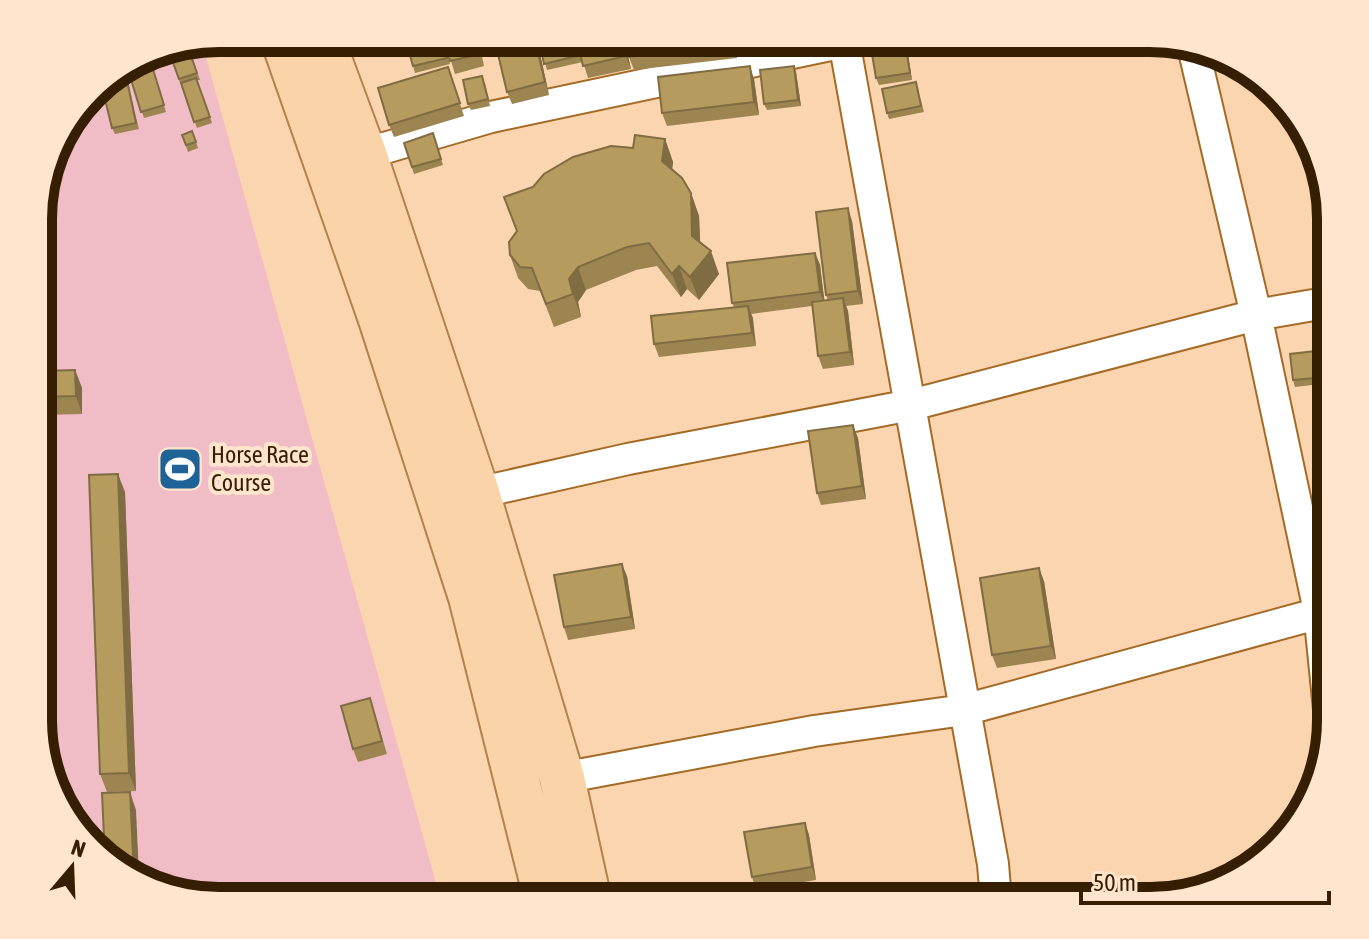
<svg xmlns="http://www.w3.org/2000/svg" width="1369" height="939" viewBox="0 0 1369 939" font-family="'Asap Condensed',sans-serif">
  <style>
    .park { fill: #f0bcc5 }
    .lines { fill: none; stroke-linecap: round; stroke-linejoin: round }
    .minor-casing { stroke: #a46b27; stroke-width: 34 }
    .primary-casing { stroke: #b4814a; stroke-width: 48 }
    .minor { stroke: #fff; stroke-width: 30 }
    .primary { stroke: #fbd3a9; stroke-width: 44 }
    .wall { fill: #9c8551 }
    .shaded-wall { fill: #7f6c42 }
    .building { fill: #b59b5e; stroke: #7f6c42; stroke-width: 2 }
    .labels { text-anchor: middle; stroke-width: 8; stroke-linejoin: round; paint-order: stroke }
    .poi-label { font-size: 24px; fill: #351e02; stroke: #ffe5cc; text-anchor: start }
    .rim { fill: none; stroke: #351e02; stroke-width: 10 }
  </style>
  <rect width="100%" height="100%" fill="#fbd5af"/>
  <path class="park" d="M203,47L441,901H208L109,864L62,810L40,743V195L62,129L100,83L160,48Z"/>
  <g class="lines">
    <g class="minor-casing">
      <path id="minor" d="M844,41L993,864L996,901
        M1194,51L1256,315L1319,611L1331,729
        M364,154L491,117L849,41
        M477,493L628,459L911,405L1256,315L1331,302
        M562,778L814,731L964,710L1331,610"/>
    </g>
    <g class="primary-casing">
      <path id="primary" d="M324,46L364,154L477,493L562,778L589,901
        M286,47L381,319L471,597L547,901"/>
    </g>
    <use href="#minor" class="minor"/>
    <use href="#primary" class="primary"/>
  </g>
  <path class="wall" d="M736,42L737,58L634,70L629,57Z
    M625,43L631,69L588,78L583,62L547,70L540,44Z
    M445,45L450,64L415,73L413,66Z
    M446,45H491L480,47L484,66L455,74Z
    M167,48H189L200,80H197L212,123L197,128Z
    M907,49L912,80L879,85L876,78Z
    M540,54L549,95L512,104L507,92Z
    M152,66L166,112L144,118L129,73Z
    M448,67L464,116L394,137L389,125Z
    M796,72L801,106L767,110L764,104Z
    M108,78L111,88L92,93L100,83Z
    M754,79L759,115L667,126L662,113Z
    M916,82L924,112L889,119L887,113Z
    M485,83L490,106L471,110L468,104Z
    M128,85L139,129L115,134L112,128Z
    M192,131L198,148L188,152L182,135Z
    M433,133L443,165L414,174L404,143Z
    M665,139L673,162L672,170L691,193L699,216L700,243L719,274L699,300L687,289L681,297L657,266L636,270L586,290L578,302L581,317L554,327L540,291L528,289L518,278L510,255L517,231L533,187L633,148Z
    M852,221L863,304L846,306L848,311L854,365L823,369L818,356L812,306L751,314L756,346L659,357L654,344L734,307L732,303L815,253L820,265L824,300H828L826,295Z
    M1324,350L1327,357L1329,383L1295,387L1293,380Z
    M75,370L82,388V414L40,415V371Z
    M858,438L866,499L821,505L817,493Z
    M125,492L136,791L107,792L100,774Z
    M627,576L635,629L568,640L564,627Z
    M1044,581L1056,659L997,668L992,655Z
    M374,711L387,754L358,762L353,749Z
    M805,823L809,835L816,880L756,890L752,877Z"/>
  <path class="shaded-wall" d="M732,42H736L737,58L733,45Z
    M905,42L907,49L912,80L910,73Z
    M623,43H625L631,69L626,56Z
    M536,44L540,54L549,95L545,82Z
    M750,66L754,79L759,115L754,102Z
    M794,66L796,72L801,106L798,100Z
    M665,139L673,162L670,184L662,161Z
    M691,193L699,216L701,259L692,236Z
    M848,208L852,221L863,304L858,291Z
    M711,251L719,274L699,300L690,277Z
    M815,253L820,265L825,305L820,292Z
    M679,266L687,289L681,297L672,274Z
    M578,267L586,290L578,302L581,317L573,294L569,279Z
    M843,298L848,311L854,365L850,352Z
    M748,306L753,318L756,346L752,333Z
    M1324,350L1327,357L1329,383L1327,377Z
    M75,370L82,388V414L76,396Z
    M853,425L858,438L866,499L862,486Z
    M118,474L125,492L136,791L129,773Z
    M622,564L627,576L635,629L631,617Z
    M1039,568L1044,581L1056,659L1051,646Z
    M130,792L136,810L139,875L134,873Z
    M805,823L809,835L816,880L812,867Z"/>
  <path class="building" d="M732,42L733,45L629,57L627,43Z
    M905,42L910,73L876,78L871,48Z
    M623,43L626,56L583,66L578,44Z
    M522,44H536L545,82L507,92L497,50Z
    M540,44H578L581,55L544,64Z
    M407,45H444L447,58L413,66Z
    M446,45H478L480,54L450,61Z
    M167,48H187L169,54Z
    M189,50L197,73L179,79L171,57Z
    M152,66L164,105L141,112L129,73Z
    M750,66L754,102L662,113L658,77Z
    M794,66L798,100L764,104L760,70Z
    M448,67L460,103L389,125L378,88Z
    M482,76L488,99L468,104L463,80Z
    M196,78L210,117L194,122L181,83Z
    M916,82L921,106L887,113L882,89Z
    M128,85L136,123L112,128L103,91Z
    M192,131L196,142L186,145L182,135Z
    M433,133L441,159L412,167L404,143Z
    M635,135L665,139L662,161L682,178L691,193L692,236L711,251L690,277L679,266L672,274L649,243L627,247L578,267L569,279L573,294L546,304L532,268L520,267L510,255L509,242L517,231L504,197L533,187L544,174L573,157L611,146L633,148Z
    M848,208L858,291L826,295L816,212Z
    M815,253L820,292L732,303L727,263Z
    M843,298L850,352L818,356L812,302Z
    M748,306L752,333L654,344L651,316Z
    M1324,350L1327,377L1293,380L1290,354Z
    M75,370L76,396L40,397V371Z
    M853,425L862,486L817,493L808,431Z
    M118,474L129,773L100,774L89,475Z
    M622,564L631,617L564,627L554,575Z
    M1039,568L1051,646L992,655L980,578Z
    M370,698L382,741L353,749L341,706Z
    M130,792L134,873L109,864L105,859L102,793Z
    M805,823L812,867L752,877L744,832Z"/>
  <defs>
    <g id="stadium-square" transform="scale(2.3)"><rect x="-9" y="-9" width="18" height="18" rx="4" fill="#1e6297" stroke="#ffe5cc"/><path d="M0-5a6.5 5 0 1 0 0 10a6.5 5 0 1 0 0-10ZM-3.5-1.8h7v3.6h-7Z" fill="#fff"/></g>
  </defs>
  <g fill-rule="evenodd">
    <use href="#stadium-square" x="180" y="469"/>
  </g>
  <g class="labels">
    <g class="poi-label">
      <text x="211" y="463">Horse Race<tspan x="211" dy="28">Course</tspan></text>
    </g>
  </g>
  <path d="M0 0H1369V939H0ZM219 52H1150A167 167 0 0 1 1317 219V720A167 167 0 0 1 1150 887H219A167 167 0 0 1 52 720V219A167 167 0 0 1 219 52Z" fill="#ffe5cc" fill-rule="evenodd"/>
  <path class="rim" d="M219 52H1150A167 167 0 0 1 1317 219V720A167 167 0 0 1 1150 887H219A167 167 0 0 1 52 720V219A167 167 0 0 1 219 52Z"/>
  <g transform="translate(72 867) rotate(19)" stroke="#ffe5cc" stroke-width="6" paint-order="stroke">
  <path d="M0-6L14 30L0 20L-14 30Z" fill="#351e02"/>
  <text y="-12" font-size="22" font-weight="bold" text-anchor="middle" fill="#351e02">N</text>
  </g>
  <path d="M1081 891v12h248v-12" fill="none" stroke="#351e02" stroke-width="4"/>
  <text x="1093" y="891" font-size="24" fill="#351e02" stroke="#ffe5cc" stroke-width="6" paint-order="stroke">50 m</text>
</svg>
